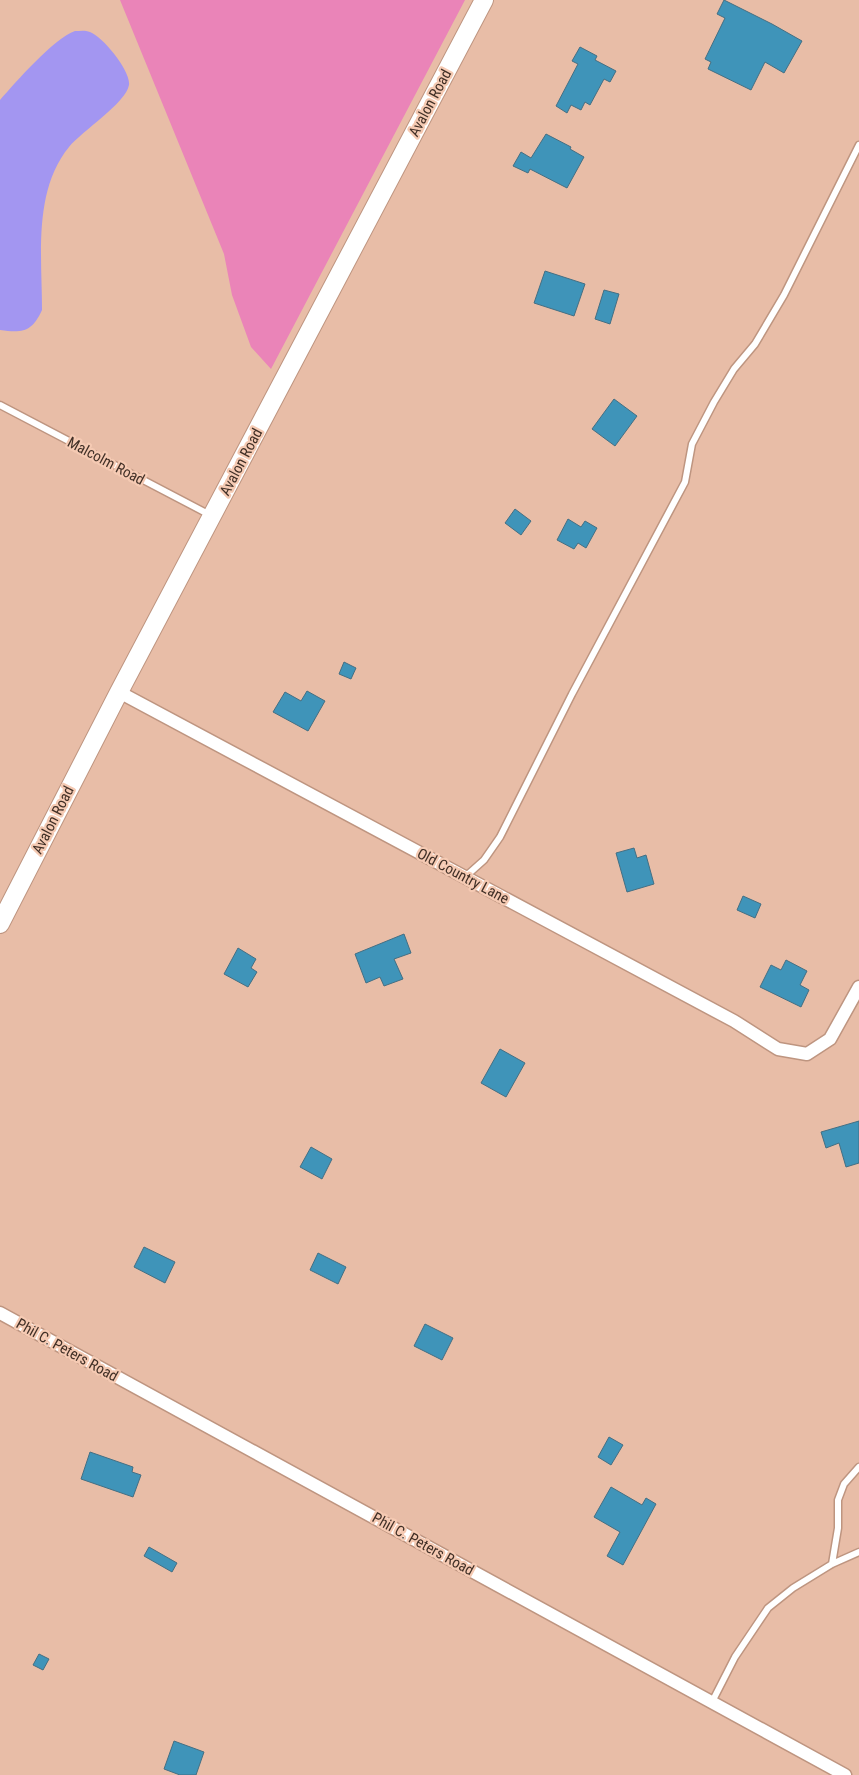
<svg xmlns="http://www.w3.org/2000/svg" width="859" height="1775" viewBox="0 0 859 1775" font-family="'Roboto Condensed',sans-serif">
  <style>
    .green { fill: #ea84b8 }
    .water { fill: #a396f1 }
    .building { fill: #3f94b9; stroke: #446f83 }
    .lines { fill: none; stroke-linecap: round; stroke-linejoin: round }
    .service-casing { stroke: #be9580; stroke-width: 9 }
    .minor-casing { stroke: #be9580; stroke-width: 15 }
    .secondary-casing { stroke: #be9580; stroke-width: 20 }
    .service { stroke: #fff; stroke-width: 6 }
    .minor { stroke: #fff; stroke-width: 12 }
    .secondary { stroke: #fff; stroke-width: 18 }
    .labels { text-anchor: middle; stroke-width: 4.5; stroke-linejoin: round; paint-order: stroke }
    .street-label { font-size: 15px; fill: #402f26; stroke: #f5cab3 }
  </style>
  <rect width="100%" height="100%" fill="#e8bda7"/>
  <path class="green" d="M120,0H465L271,369L251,347L232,295L224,254Z"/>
  <path class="water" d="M75,31C80,31 85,30 90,32C103,37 131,71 129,85C126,103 82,131 69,147C33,191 42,257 42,310C32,332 23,333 0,330V100C16,82 54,38 75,31Z"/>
  <path class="building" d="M724,0L772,24L802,41L784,73L765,62L751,90L708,69L711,62L705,59L725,18L717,14Z
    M580,47L597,56L595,60L616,71L610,82L604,79L590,105L585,102L581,110L571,105L567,113L556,106L578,64L572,61Z
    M546,134L571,147L570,149L584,157L567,188L530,169L528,173L513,166L521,152L531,158Z
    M545,271L585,284L574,316L534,303Z
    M604,290L619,294L610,324L595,319Z
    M614,399L637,416L615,446L592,429Z
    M515,509L531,521L521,535L505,523Z
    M568,519L581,527L585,521L597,528L586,548L578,543L574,549L557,540Z
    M344,662L356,668L351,679L339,674Z
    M307,691L325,701L308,731L273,712L285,692L301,701Z
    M634,848L637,858L646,855L654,884L627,892L616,853Z
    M743,896L761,904L755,918L737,910Z
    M404,934L411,953L394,959L403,979L384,986L380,977L366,983L355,954Z
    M238,948L256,959L251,968L257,972L248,987L224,974Z
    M786,960L807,971L800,985L809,990L801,1007L760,987L771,965L781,970Z
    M500,1049L525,1063L506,1097L481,1083Z
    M859,1121V1163L846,1167L839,1143L826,1148L821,1132Z
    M311,1147L332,1159L322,1179L300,1167Z
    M144,1247L175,1262L165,1283L134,1267Z
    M318,1253L346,1267L338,1284L310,1270Z
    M425,1324L453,1338L442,1360L414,1346Z
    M609,1437L623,1445L611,1465L598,1457Z
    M90,1452L133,1467L132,1472L141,1475L133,1497L81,1479Z
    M611,1487L642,1505L646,1498L656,1504L623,1565L607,1556L620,1532L594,1517Z
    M149,1547L177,1563L172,1572L144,1556Z
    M39,1654L49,1659L43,1670L33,1665Z
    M174,1741L204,1752L196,1775H180L164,1769Z"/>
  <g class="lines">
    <g class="service-casing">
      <path id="service" d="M0,405L212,516
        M465,877L484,860L500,837L572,694L685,482L692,444L714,402L734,369L755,344L784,295L859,145
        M832,1564L838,1528V1500L844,1484L859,1467
        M712,1702L735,1657L768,1608L793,1588L832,1564L859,1552"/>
    </g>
    <g class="minor-casing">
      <path id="minor" d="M119,692L734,1021L778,1049L807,1054L830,1039L859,987
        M0,1313L845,1775"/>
    </g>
    <g class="secondary-casing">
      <path id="secondary" d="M0,924L119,692L484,0"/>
    </g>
    <use href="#service" class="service"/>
    <use href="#minor" class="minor"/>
    <use href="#secondary" class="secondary"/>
  </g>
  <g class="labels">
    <g class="street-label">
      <text transform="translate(430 103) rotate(-62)" y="5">Avalon Road</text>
      <text transform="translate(106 461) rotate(28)" y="5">Malcolm Road</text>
      <text transform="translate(241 462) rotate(-62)" y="5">Avalon Road</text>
      <text transform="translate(53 820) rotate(-63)" y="5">Avalon Road</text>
      <text transform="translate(463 876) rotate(28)" y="5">Old Country Lane</text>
      <text transform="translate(67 1350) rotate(29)" y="5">Phil C. Peters Road</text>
      <text transform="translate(423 1544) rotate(29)" y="5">Phil C. Peters Road</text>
    </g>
  </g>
</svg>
